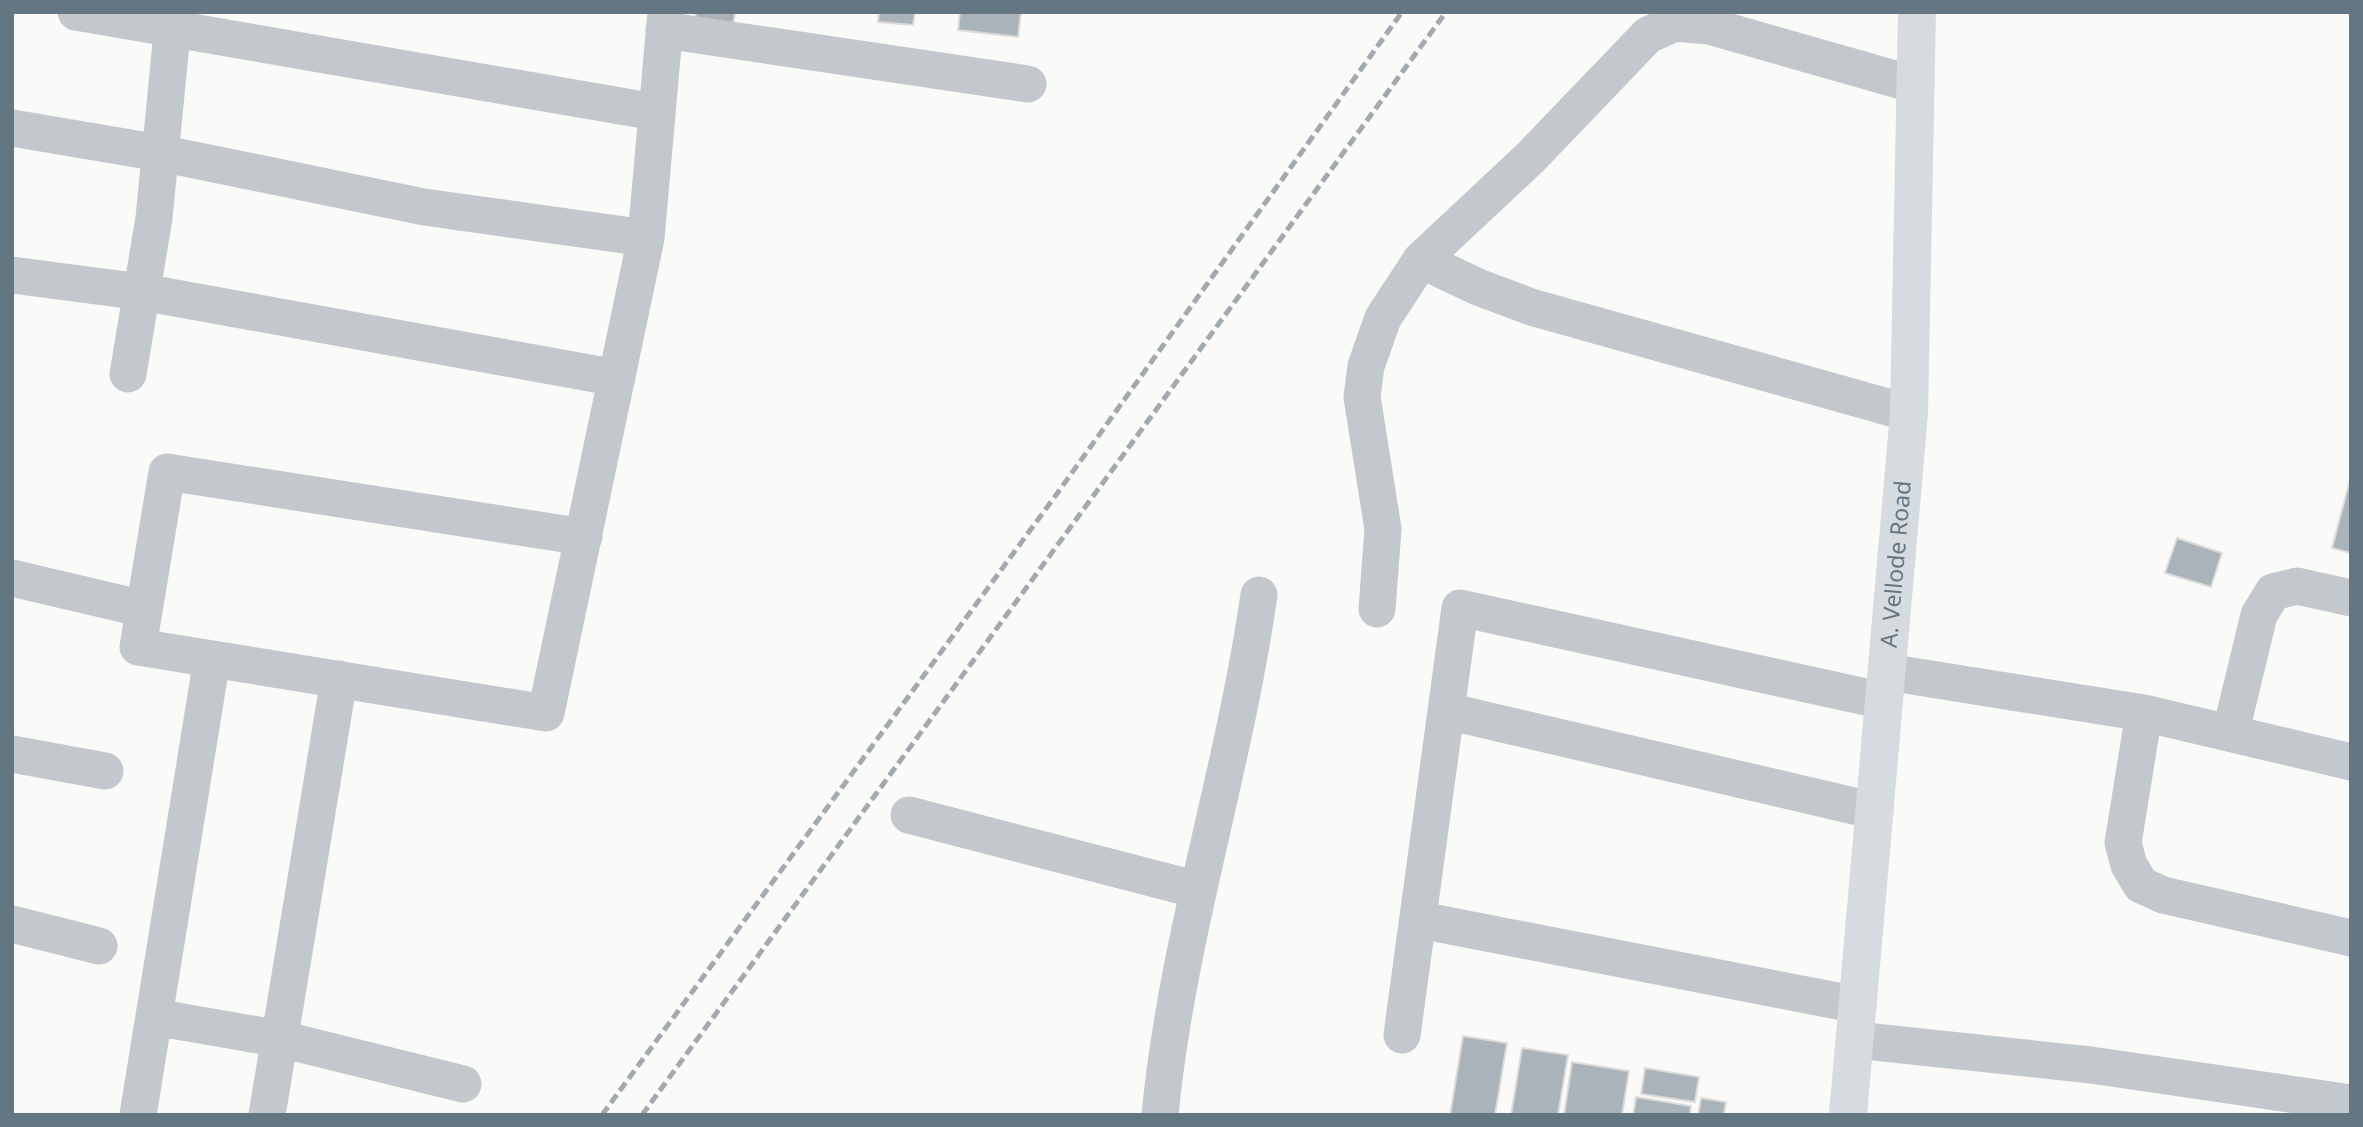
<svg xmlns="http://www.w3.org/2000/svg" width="2363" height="1127" viewBox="0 0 2363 1127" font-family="'Noto Sans',sans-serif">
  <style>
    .building { fill: #aab3b9; stroke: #dcdcda; stroke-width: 2 }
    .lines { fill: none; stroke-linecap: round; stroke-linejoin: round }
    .minor { stroke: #c3c8cc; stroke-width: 37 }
    .major { stroke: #d6dbdf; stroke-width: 38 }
    .rail { stroke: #a2aab0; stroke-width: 5; stroke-dasharray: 10 5; stroke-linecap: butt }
    .labels { text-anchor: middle; stroke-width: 7; stroke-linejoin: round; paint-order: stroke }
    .street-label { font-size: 23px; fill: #657683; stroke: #fff }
  </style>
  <rect width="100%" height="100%" fill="#fafaf8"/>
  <path class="building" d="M696,12H735L732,35L694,31Z
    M879,12H915L913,25L878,22Z
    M960,12H1021L1018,37L958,30Z
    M2351,476V553L2332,548Z
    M2177,538L2222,553L2211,587L2165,573Z
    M1463,1036L1507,1043L1495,1115H1450Z
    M1522,1048L1568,1055L1558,1115H1511Z
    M1572,1062L1629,1071L1622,1115H1564Z
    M1645,1068L1699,1077L1695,1102L1641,1094Z
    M1636,1097L1691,1106L1690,1115H1633Z
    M1701,1098L1726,1102L1724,1115H1698Z"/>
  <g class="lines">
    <path class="minor" d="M76,12L655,112
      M664,30L1028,84
      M12,128L160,153L424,207L646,238
      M1421,260L1478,287L1531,307L1909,413
      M12,275L142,292L617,378
      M128,374L154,218L174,12
      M584,537L167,472L138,647L546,713L646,238L666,12
      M12,578L144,609
      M1377,609L1383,529L1362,397L1366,366L1383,318L1421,260L1531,157L1648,35L1675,23L1709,26L1916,85
      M1887,672L2144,713L2351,762
      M1447,711L1875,811
      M2144,713L2123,843L2129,865L2141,885L2163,895L2351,938
      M2231,731L2259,615L2273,592L2297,586L2351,598
      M12,754L105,771
      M909,815L1198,890
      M1420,920L1858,1005
      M12,924L99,946
      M154,1017L281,1039L463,1084
      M1402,1035L1460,608L1884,701
      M1855,1040L2091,1065L2351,1103
      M138,1115L212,659
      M267,1115L339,679
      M1160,1115C1177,938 1234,770 1259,595"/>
    <path class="major" id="s1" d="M1848,1115L1909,413L1917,12"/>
    <path class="rail" d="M602,1115L1056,495L1402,12
      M642,1115L1446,12"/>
  </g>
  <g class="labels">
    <g class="street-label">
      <text dy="8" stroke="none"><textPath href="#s1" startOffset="553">A. Vellode Road</textPath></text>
    </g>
  </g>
  <rect width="2363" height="1127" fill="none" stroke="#657683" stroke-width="28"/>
</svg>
